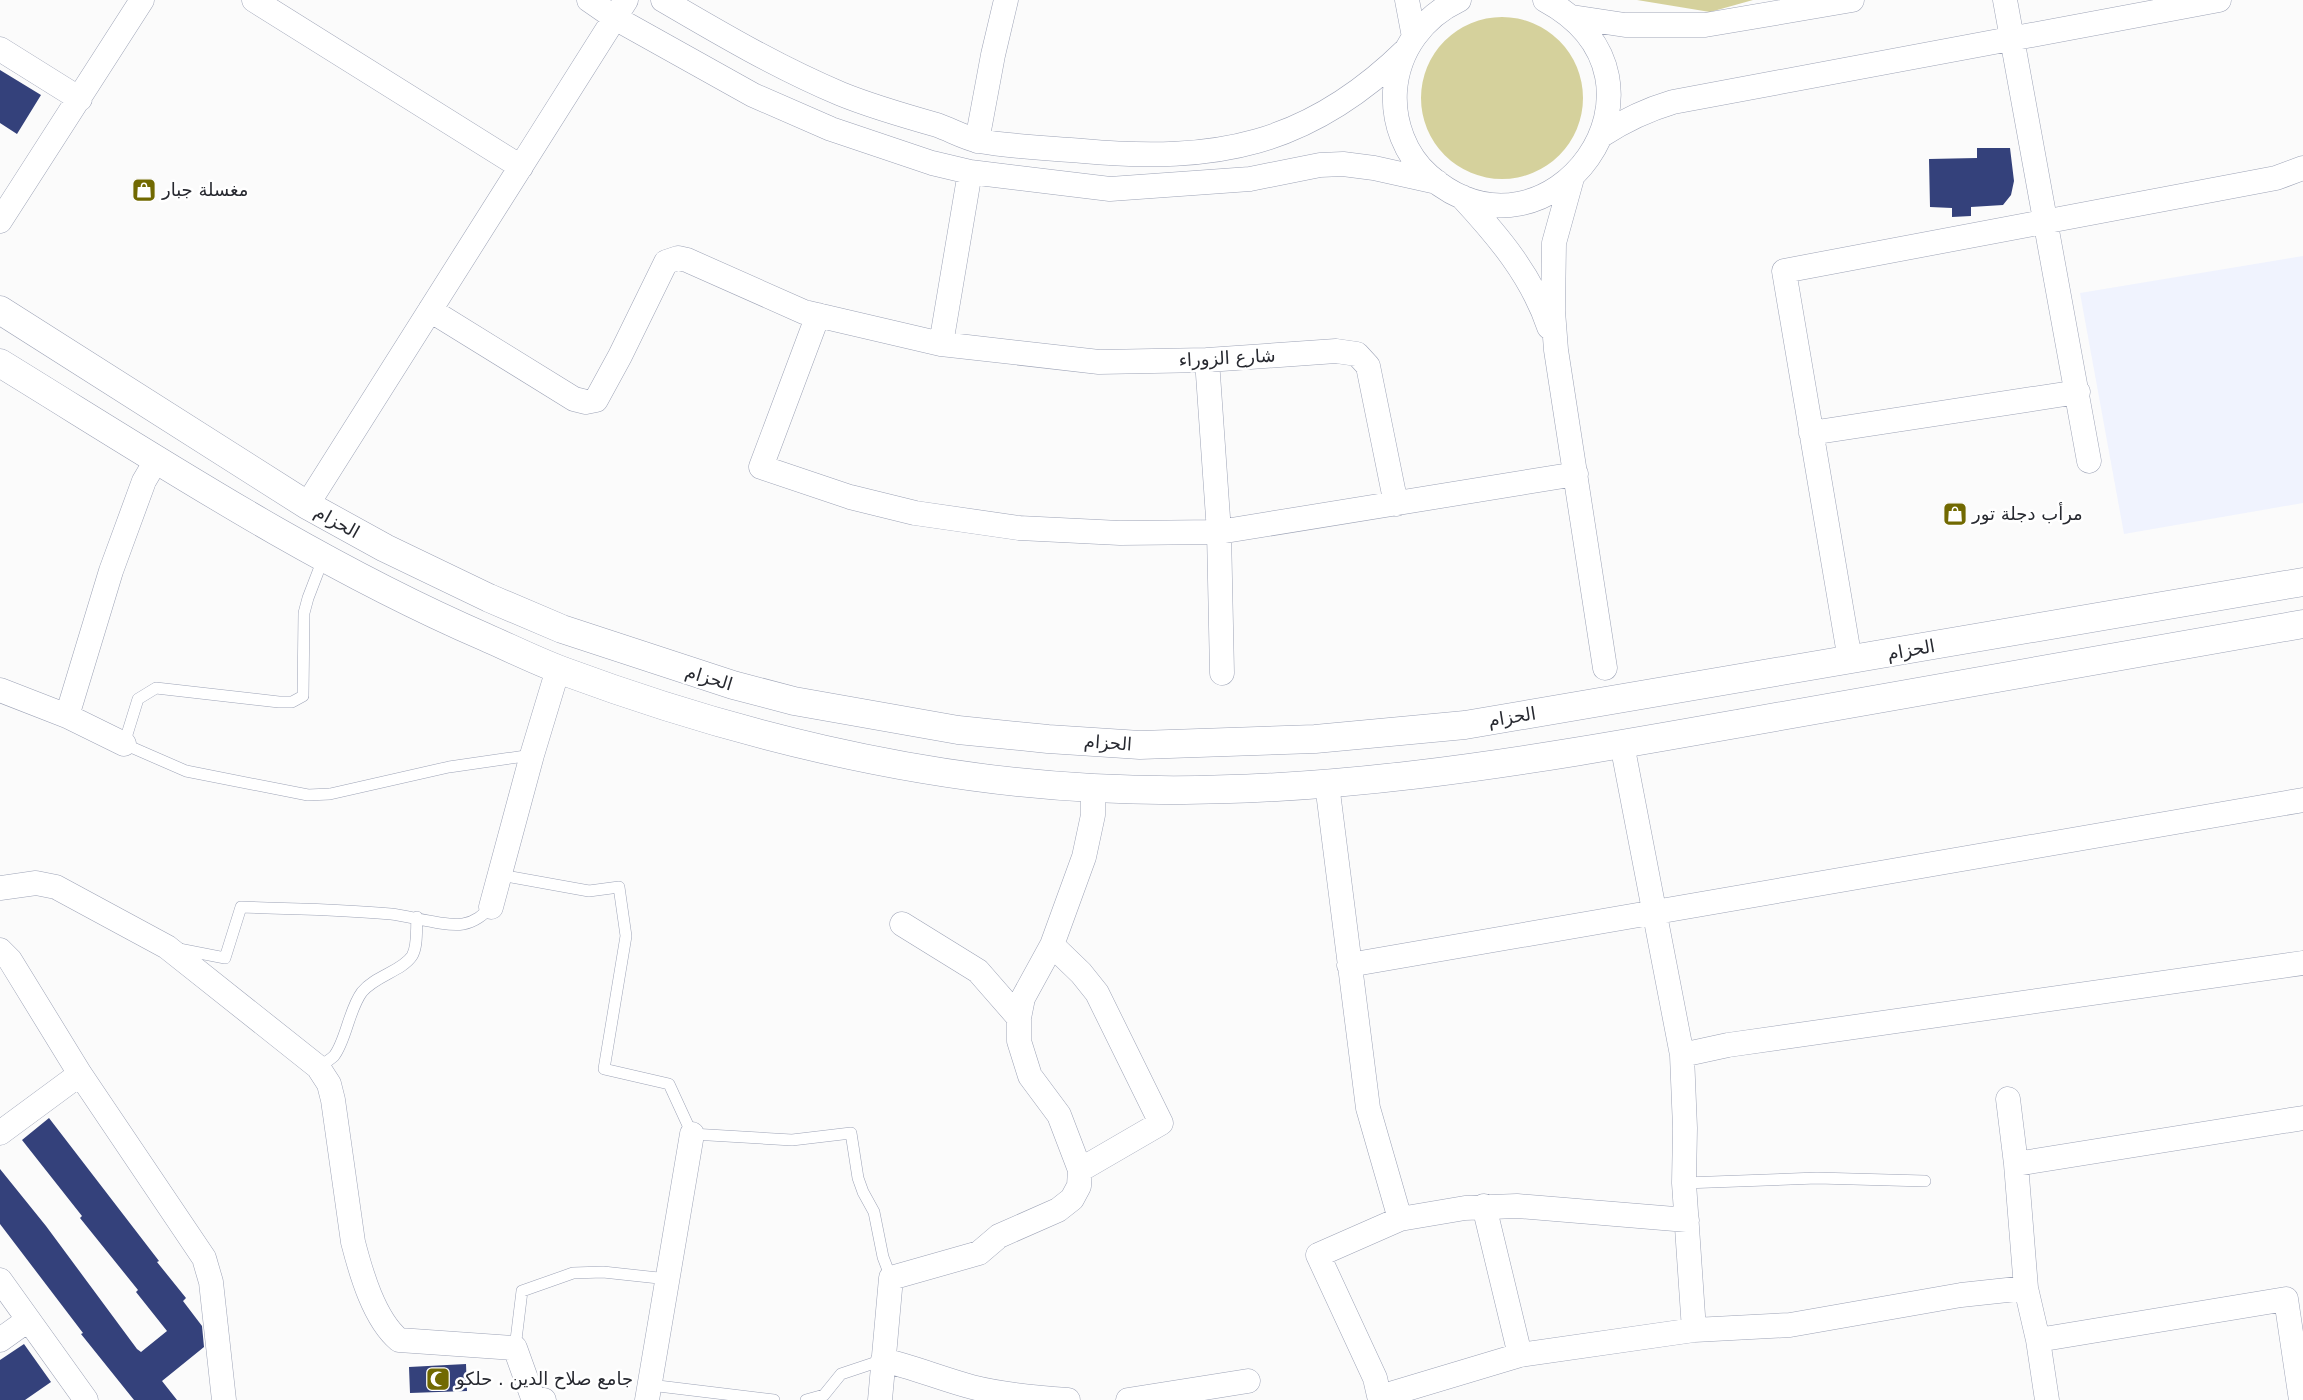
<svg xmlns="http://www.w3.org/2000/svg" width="2303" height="1400" viewBox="0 0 2303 1400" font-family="'DejaVu Sans',Vazirmatn,sans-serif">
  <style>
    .built { fill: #f0f3fe }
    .green { fill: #d5d19c }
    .building { fill: #34417b }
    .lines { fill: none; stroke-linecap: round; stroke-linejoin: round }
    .lane-casing { stroke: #9da3b6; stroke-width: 12 }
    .street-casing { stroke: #9da3b6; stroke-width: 25 }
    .secondary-casing { stroke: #9da3b6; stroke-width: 29 }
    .lane { stroke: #fff; stroke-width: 11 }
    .street { stroke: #fff; stroke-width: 24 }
    .secondary { stroke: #fff; stroke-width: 28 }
    .labels { text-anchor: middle; stroke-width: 5; stroke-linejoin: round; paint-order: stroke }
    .poi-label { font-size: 18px; fill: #272930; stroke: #fff; text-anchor: start }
    .street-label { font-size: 18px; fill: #272930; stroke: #fff }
  </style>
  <rect width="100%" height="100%" fill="#fbfbfb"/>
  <path class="built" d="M2303,256V503L2124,534L2080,293Z"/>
  <path class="green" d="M1637,0H1753L1710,12Z
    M1421 98a81 81 0 1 1 162 0a81 81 0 1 1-162 0Z"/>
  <path class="building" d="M0,70L41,95L17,134L0,123Z
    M1977,148H2010L2014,181L2011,195L2003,205L1971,207V216L1952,217V208L1930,207L1929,159L1977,158Z
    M49,1118L159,1261L157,1262L186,1298L183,1301L202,1326L204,1347L162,1381L177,1400H134L81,1334L83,1333L0,1224V1169L46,1226L137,1349L141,1352L167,1331L136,1292L138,1290L80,1218L82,1216L22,1140Z
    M24,1344L51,1382L25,1400H0V1360Z
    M466,1364L467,1391L410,1393L409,1367Z"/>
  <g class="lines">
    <g class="lane-casing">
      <path id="lane" d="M323,559L308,598L304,613L303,696L292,702H279L156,688L138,699L124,744L186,771L308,795L330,794L449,767L532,755
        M500,875L589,891L619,887L626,936L604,1069L669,1084L692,1134L792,1140L851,1133L858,1178L863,1192L874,1212L883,1257L891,1278
        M179,949L225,958L241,907C291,909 341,909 391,914C410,916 445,927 463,924C475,922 483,915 491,907
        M318,1067C323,1064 330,1060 334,1056C346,1041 349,1009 362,992C375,976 402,971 412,956C418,946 416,929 417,917
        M1684,1183L1817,1178L1925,1181
        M515,1348L522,1291L573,1273L603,1272L668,1279
        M650,1385L774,1400
        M806,1400L824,1395L841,1374L883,1360"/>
    </g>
    <g class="street-casing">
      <path id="street" d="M254,0L521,167
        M589,0L615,18L753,95L831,129L932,163L970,172L1110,189L1250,179L1320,165L1343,164L1374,168L1437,182
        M663,0C721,34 779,68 841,94C873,107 905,116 937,125C951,130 965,138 979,141C1013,147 1049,148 1083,151C1215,163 1308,146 1406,50
        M1407,0L1414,37
        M1459,0C1423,17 1398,50 1395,91C1393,122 1405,155 1429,176C1549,280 1695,81 1545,0
        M2005,0L2089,461
        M1572,17L1625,25H1705L1852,0
        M0,49L80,99
        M1602,135C1625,120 1646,110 1673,102L2219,0
        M977,141L993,55L1006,0
        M1572,178L1554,243L1553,311L1556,350L1605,668
        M1462,197C1498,236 1532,276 1549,327
        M0,221L142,0
        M430,310L574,399L586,402L596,400L620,356L666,262L678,258L687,260L804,312L941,344L1099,362L1207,360L1336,351L1357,354L1368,366L1396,504
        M818,315L761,467L850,497L915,513L1019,528L1120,533L1219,532L1576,474
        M941,344L970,172
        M1207,360L1219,532L1222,673
        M1811,433L2078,392
        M307,505L626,0
        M1850,660L1784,271L2276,178L2303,168
        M0,690L67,716L124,744
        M67,716L111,571L144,481L157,459
        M1622,744L1682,1055L1685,1128L1684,1183L1694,1330
        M1327,784L1368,1108L1400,1219
        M0,888L36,883L56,887L167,947L318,1067L329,1084L333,1100L353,1242C361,1273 374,1319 399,1340L515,1348L533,1398L544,1400
        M491,907L532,755L558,669
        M902,924L978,971L1019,1018
        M1052,945L1081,973L1097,993L1161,1123L1080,1170
        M0,950L10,960L80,1074L204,1258L211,1282L224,1400
        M1349,965L2303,800
        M1682,1055L1728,1045L2303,963
        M2008,1099L2016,1164L2026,1288L2038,1340L2047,1400
        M0,1133L80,1074
        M2016,1164L2303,1118
        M1484,1206L1520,1355
        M0,1280L86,1400
        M0,1340L28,1320
        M2038,1340L2286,1299L2301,1400
        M883,1360C913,1367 942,1379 972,1387C1000,1394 1038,1398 1068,1400
        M1380,1397L1520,1355L1694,1330L1790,1325L1961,1295L2026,1288
        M647,1400L692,1134
        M880,1400L891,1278L979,1253L999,1236L1058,1210L1072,1199L1079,1186L1080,1170L1059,1115L1030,1076L1019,1041V1018L1023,998L1052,945L1084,857L1093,815V788
        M1128,1400L1248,1381
        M1380,1400L1375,1378L1318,1255L1400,1219L1465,1208L1517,1206L1687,1220"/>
    </g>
    <g class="secondary-casing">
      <path id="secondary" d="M0,310L307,505L385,548L489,598L562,629L733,685L794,701L958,730L1048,739L1140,745L1315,739L1465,725L2303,582
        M0,363C158,460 314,563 485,637C510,648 536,661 563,671C730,733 914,779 1093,788C1311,800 1528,761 1742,723C1929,690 2116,657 2303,624"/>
    </g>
    <use href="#lane" class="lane"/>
    <use href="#street" class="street"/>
    <use href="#secondary" class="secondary"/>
  </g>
  <defs>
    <g id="shop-square" transform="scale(1.25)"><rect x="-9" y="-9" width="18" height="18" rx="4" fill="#716901" stroke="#fff"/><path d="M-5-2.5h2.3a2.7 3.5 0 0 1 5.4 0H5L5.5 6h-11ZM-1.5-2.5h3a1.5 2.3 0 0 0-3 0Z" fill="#fff"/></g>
    <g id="mosque-square" transform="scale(1.25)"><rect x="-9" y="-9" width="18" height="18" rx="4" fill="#716901" stroke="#fff"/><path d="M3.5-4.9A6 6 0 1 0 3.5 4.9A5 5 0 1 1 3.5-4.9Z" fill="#fff"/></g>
  </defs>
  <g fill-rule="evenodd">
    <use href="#shop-square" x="144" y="190"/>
    <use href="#shop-square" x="1955" y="514"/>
    <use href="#mosque-square" x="438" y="1379"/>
  </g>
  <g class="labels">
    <g class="poi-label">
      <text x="162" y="196">مغسلة جبار</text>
      <text x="1972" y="520">مرأب دجلة تور</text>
      <text x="456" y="1385">جامع صلاح الدين . حلكو</text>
    </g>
    <g class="street-label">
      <text transform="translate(1227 358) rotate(-3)" y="6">شارع الزوراء</text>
      <text transform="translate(337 522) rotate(29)" y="6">الحزام</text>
      <text transform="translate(1911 650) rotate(-10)" y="6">الحزام</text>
      <text transform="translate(709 678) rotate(17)" y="6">الحزام</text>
      <text transform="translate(1512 717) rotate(-9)" y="6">الحزام</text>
      <text transform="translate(1108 743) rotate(4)" y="6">الحزام</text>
    </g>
  </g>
</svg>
